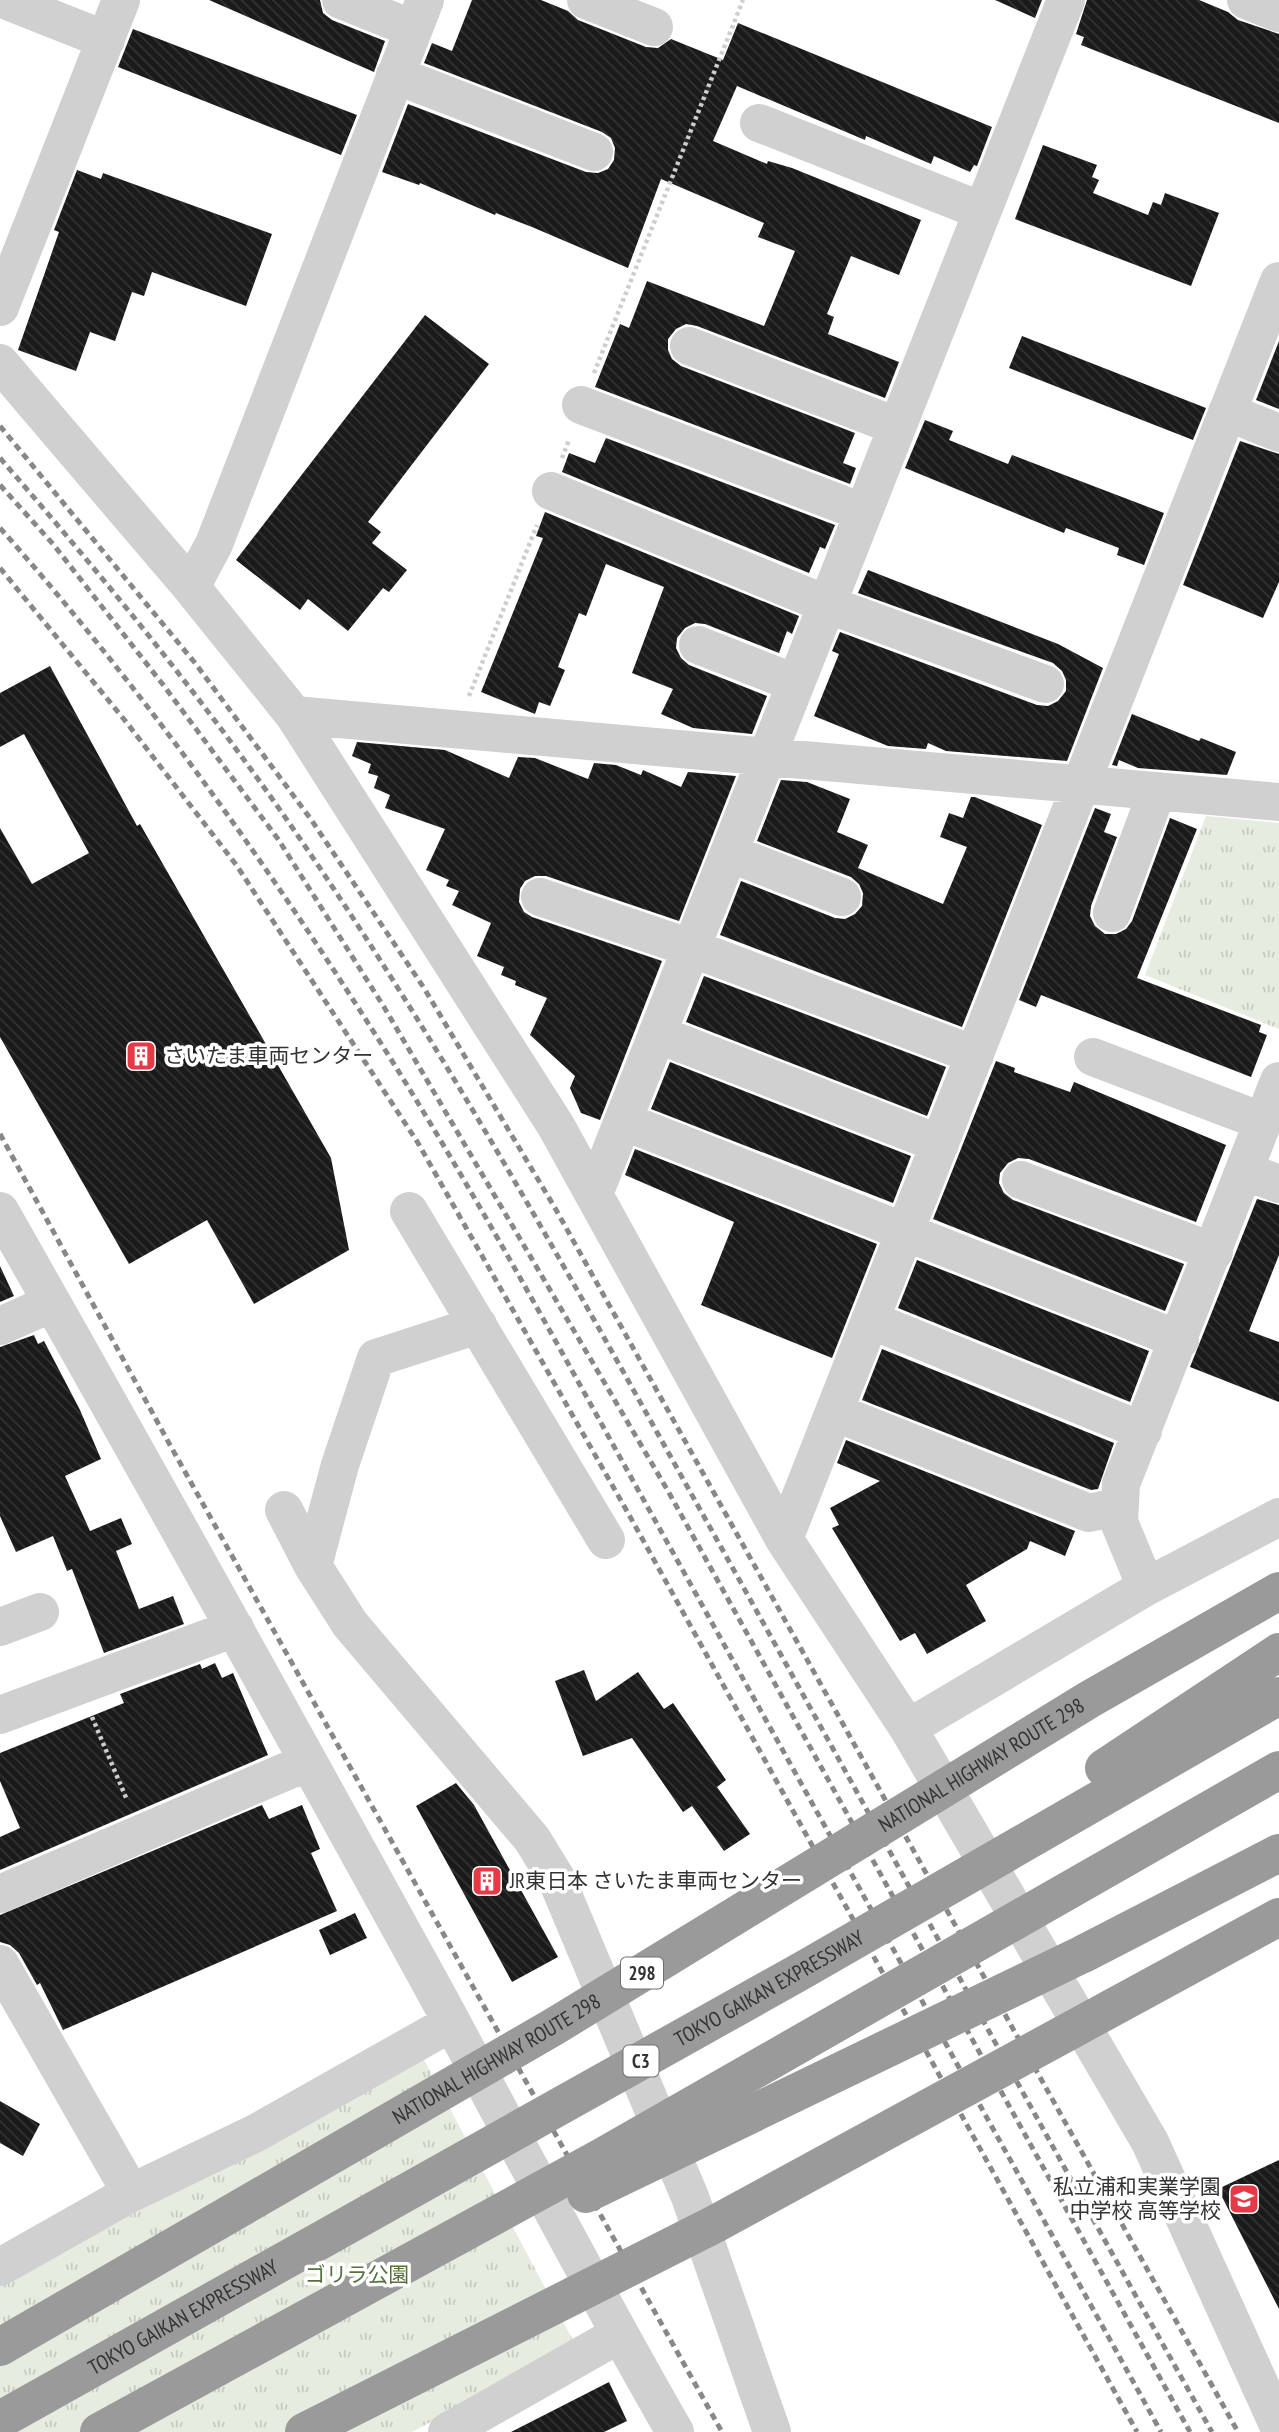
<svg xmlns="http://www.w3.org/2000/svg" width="1279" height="2432" viewBox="0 0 1279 2432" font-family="'PT Sans Narrow','Noto Sans JP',sans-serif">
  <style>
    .park { fill: url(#park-tufts) }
    .building { fill: url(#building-back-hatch) }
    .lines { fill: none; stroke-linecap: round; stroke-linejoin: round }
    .path { stroke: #cdcdcd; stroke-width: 4.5; stroke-dasharray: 3.5 3.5; stroke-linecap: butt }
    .minor { stroke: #d0d0d0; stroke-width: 38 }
    .highway { stroke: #9a9a9a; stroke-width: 38 }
    .rail { stroke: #888; stroke-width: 5; stroke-dasharray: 7 5; stroke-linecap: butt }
    .highway-bridge { stroke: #9a9a9a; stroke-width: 38 }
    .labels { text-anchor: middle; stroke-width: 7; stroke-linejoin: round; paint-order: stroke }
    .shield { fill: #fff; stroke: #707070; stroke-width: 2 }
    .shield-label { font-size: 19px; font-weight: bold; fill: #333 }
    .poi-label { font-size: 21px; fill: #333; stroke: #fff; text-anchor: start }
    .street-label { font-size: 21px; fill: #333; stroke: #fff }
    .park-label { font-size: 21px; fill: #56703f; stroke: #fff }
  </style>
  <defs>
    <pattern id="park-tufts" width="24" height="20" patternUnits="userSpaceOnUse" patternTransform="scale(1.75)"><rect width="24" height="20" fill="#e6ecdf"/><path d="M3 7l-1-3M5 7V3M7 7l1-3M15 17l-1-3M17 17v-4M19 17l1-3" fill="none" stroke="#c6cbc0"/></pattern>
    <pattern id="building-back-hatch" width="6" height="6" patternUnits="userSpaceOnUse" patternTransform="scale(1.75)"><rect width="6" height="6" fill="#1a1a1a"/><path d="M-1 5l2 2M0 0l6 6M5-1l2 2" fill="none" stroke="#333"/></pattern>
  </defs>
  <rect width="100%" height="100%" fill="#fff"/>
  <path class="park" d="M1206,816L1279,823V1029L1145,975Z
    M423,2058L576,2346L412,2432H0V2285Z"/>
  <path class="building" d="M209,0H320L323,13L332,20L385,41L374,72Z
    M472,0H541L568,11L578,20L646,47L658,48L671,39L723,60L738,23L992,127L977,166L974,165L970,172L934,156L931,164L866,136L865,140L737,86L713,141L767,164L768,161L792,168L921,220L899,275L851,256L827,314L834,317L828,334L899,362L885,398L697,326L686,324L676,329L668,339V350L672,359L681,366L855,433L843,463L856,468L850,484L595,387L620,324L629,328L647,281L764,326L795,251L758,237L764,223L661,179L628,268L532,227L496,213L495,215L420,183L419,185L382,172L408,104L586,172L598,173L608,169L614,160L615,148L611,138L602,132L424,63L432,43L452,51Z
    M995,0H1042L1035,18Z
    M1087,0H1199L1228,12L1238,20L1279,34V123L1081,45L1084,37L1076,34Z
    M133,29L357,115L341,155L118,67Z
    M1043,145L1097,165L1092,177L1099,180L1093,193L1148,215L1153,202L1161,205L1165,193L1219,213L1191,286L1015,219Z
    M77,170L101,179L103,173L272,234L246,306L152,272L144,296L132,292L115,341L90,332L76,371L18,350L59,232L54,230Z
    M425,315L489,364L368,522L381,532L372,543L407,570L389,592L383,588L348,631L308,599L300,610L236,560Z
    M1022,336L1206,408L1193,440L1009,368Z
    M1279,341V409L1256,400Z
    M925,420L953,431L949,440L1008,464L1012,455L1164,513L1144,565L1117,555L1119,548L1066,528L1064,533L905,468Z
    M606,438L835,525L825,549L820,547L809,573L562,472L569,453L595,463Z
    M1240,441L1279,454V582L1263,618L1183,585Z
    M545,512L799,616L792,634L787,631L779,653L705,624L695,623L685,628L677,638L676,648L681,658L689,665L767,696L752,734L693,728L661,714L673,689L632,673L664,587L606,564L586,616L579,613L558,667L565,670L550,706L539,702L535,714L481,692L543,538L536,536Z
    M868,570L1058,644L1103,668L1067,761L946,751L928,743L926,749L888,746L814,716L839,654L832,651L840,632L1037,705L1048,706L1058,701L1066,691V680L1062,671L1053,663L858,593Z
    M50,666L137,826L140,824L331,1158L349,1250L254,1304L207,1220L129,1264L0,1037V828L32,884L89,853L24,734L0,747V693Z
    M1132,714L1199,741L1201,738L1236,752L1227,775L1138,768L1119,760L1117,766L1112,765Z
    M357,742L445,750L509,778L518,757L535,758L588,779L594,763L616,765L641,775L643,770L681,787L688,772L736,776L679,921L546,876H535L525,881L520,889L519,902L524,912L532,917L662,961L600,1120L581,1113L570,1088L575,1076L530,1035L547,998L515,985L516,981L501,975L504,967L477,956L491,923L452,905L459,891L446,886L449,880L426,870L445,829L385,808L390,795L374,788L378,776L368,773L371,764L352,756Z
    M781,780L807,782L850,799L837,832L868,845L858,868L943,904L967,847L940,837L949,813L963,818L971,797H975L1042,825L962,1027L720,935L741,881L835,918L845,919L855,914L862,906L863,893L859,884L851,877L757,841Z
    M1095,808L1111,814L1104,832L1117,837L1091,906L1090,916L1095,926L1105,934H1116L1126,929L1132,921L1170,818L1197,829L1137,978L1261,1025L1259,1032L1267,1035L1251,1077L1041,995L1036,1007L1019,1000Z
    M704,976L946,1067L927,1116L686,1022Z
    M996,1061L1015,1068L1014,1072L1070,1092L1074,1082L1226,1145L1196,1222L1029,1159L1018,1158L1008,1163L1000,1173L999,1183L1004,1193L1013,1200L1184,1264L1165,1311L933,1219Z
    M670,1062L911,1156L893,1203L651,1109Z
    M635,1149L877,1244L832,1358L701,1305L734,1222L625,1175Z
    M1257,1199L1279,1205V1255L1249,1331L1279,1342V1402L1190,1367Z
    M917,1260L1149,1351L1130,1402L898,1308Z
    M0,1266L14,1296L0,1302Z
    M34,1335L38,1344L44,1341L80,1410L101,1459L65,1476L90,1531L121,1518L132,1544L116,1551L139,1609L173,1596L184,1624L104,1653L72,1569L67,1571L53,1536L16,1552L0,1516V1347Z
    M882,1349L1114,1443L1098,1489L1091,1490L862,1400Z
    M846,1440L1075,1531L1065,1556L1030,1541L1027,1549L966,1585L986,1621L927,1654L915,1633L900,1641L832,1528L839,1525L830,1508L880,1481L837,1463Z
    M215,1663L222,1678L233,1673L268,1755L0,1870V1837L20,1828L0,1781V1753L124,1703L120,1694L200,1664L202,1669Z
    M584,1670L596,1701L638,1672L664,1709L673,1703L726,1780L717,1787L750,1834L724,1851L692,1806L683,1812L632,1738L583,1756L555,1681Z
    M456,1783L474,1805L558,1957L512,1982L416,1806Z
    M262,1805L269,1819L302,1805L320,1849L311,1853L337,1911L63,2030L40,1983L37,1985L19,1953L10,1945L0,1942V1915Z
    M355,1913L367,1938L330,1955L319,1930Z
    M0,2101L40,2124L23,2156L0,2143Z
    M1279,2160V2309L1218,2189Z
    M609,2382L627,2421L604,2432H511Z"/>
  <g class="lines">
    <path class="path" d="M594,373L743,0
      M562,458L569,440
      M469,696L537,525
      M92,1717L127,1800"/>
    <path class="minor" d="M5,0L106,40
      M341,0L413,29
      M586,0L654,27
      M1246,0L1279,13
      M395,75L594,152
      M759,123L982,211
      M0,307L121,0
      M689,346L896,426
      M0,363L191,587L294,715L556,1126L784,1539L908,1728L1150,2142L1279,2427
      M581,405L862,512
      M1227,412L1279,433
      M551,491L826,604L1045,684
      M191,587L214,544L425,0
      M698,645L795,683
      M294,715L1279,802
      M729,853L842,897
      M540,897L691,948L975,1055
      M1112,913L1157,791
      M657,1034L940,1144
      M1093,1057L1264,1122
      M623,1121L1180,1340
      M1245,1171L1279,1184
      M1021,1180L1214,1252
      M594,1194L1066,0
      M0,1211C148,1471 293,1733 437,1995C516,2141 592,2288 675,2432
      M409,1211L606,1540
      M870,1320L1143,1431
      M478,1325L376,1358L340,1465L313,1566L350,1624L532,1839L556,1878L690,2197L772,2432
      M0,1326L52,1303
      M834,1412L1089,1513L1120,1506
      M284,1510L313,1566
      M784,1539L1279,281
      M1146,1587L1119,1522L1121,1484L1279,1081
      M0,1627L40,1612
      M0,1715L235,1628
      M908,1728L1146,1587L1279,1517
      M0,1894L308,1762
      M0,1964L131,2193
      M0,2267L131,2193L256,2133L451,2023
      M447,2432L618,2335"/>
    <path class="highway" d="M1085,1953L1279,1853"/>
    <path class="rail" d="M0,426L195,663L310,818L424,988L555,1208L1238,2432
      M0,458C104,578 206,702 296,833C457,1067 593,1318 731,1565C892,1854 1050,2144 1212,2432
      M0,485L53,544L164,686L278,839L384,1007L668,1491L1190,2432
      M0,528C136,681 258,851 368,1023C476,1191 573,1374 671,1549C834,1843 998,2137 1161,2432
      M0,568L127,723L237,866L418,1143L628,1513L1137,2432
      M0,1134L170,1445L722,2432"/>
    <g class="highway-bridge">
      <path d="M1104,1768L1279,1652"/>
      <path d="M586,2194L1085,1953"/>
      <path id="s1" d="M0,2347L555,2026L1090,1699L1279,1591"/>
      <path id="s2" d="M0,2420L803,1970L1279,1696"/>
      <path d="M99,2432L602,2157L1279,1770"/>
      <path d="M304,2432L715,2224L1279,1917"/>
    </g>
  </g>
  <defs>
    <g id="building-square" transform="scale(1.575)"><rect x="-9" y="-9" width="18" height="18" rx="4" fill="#e63946" stroke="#fff"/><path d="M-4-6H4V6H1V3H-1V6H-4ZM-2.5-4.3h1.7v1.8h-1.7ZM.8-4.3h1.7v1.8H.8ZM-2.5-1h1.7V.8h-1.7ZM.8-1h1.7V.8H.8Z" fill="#fff"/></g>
    <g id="school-square" transform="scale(1.575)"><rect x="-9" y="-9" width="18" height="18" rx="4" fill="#e63946" stroke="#fff"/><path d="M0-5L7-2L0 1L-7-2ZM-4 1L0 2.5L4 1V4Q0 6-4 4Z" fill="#fff"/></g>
  </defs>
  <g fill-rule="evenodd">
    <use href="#building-square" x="141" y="1056"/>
    <use href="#building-square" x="487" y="1881"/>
    <use href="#school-square" x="1244" y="2199"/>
  </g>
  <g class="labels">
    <g class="shield">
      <rect x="621" y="1957.5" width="42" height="31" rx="5"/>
      <rect x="623.5" y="2045.5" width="35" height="31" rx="5"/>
    </g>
    <g class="shield-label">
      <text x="642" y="1980">298</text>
      <text x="641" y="2068">C3</text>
    </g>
    <g class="poi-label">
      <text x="164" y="1063">さいたま車両センター</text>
      <text x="510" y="1888">JR東日本 さいたま車両センター</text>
      <text x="1221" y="2194" text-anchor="end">私立浦和実業学園<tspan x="1221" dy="24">中学校 高等学校</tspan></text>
    </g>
    <g class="street-label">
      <text dy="7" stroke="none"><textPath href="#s1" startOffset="1141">NATIONAL HIGHWAY ROUTE 298</textPath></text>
      <text dy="7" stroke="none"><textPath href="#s2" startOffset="882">TOKYO GAIKAN EXPRESSWAY</textPath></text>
      <text dy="7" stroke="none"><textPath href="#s1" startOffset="574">NATIONAL HIGHWAY ROUTE 298</textPath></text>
      <text dy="7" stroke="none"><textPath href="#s2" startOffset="210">TOKYO GAIKAN EXPRESSWAY</textPath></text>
    </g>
    <g class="park-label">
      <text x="357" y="2282">ゴリラ公園</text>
    </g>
  </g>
</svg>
